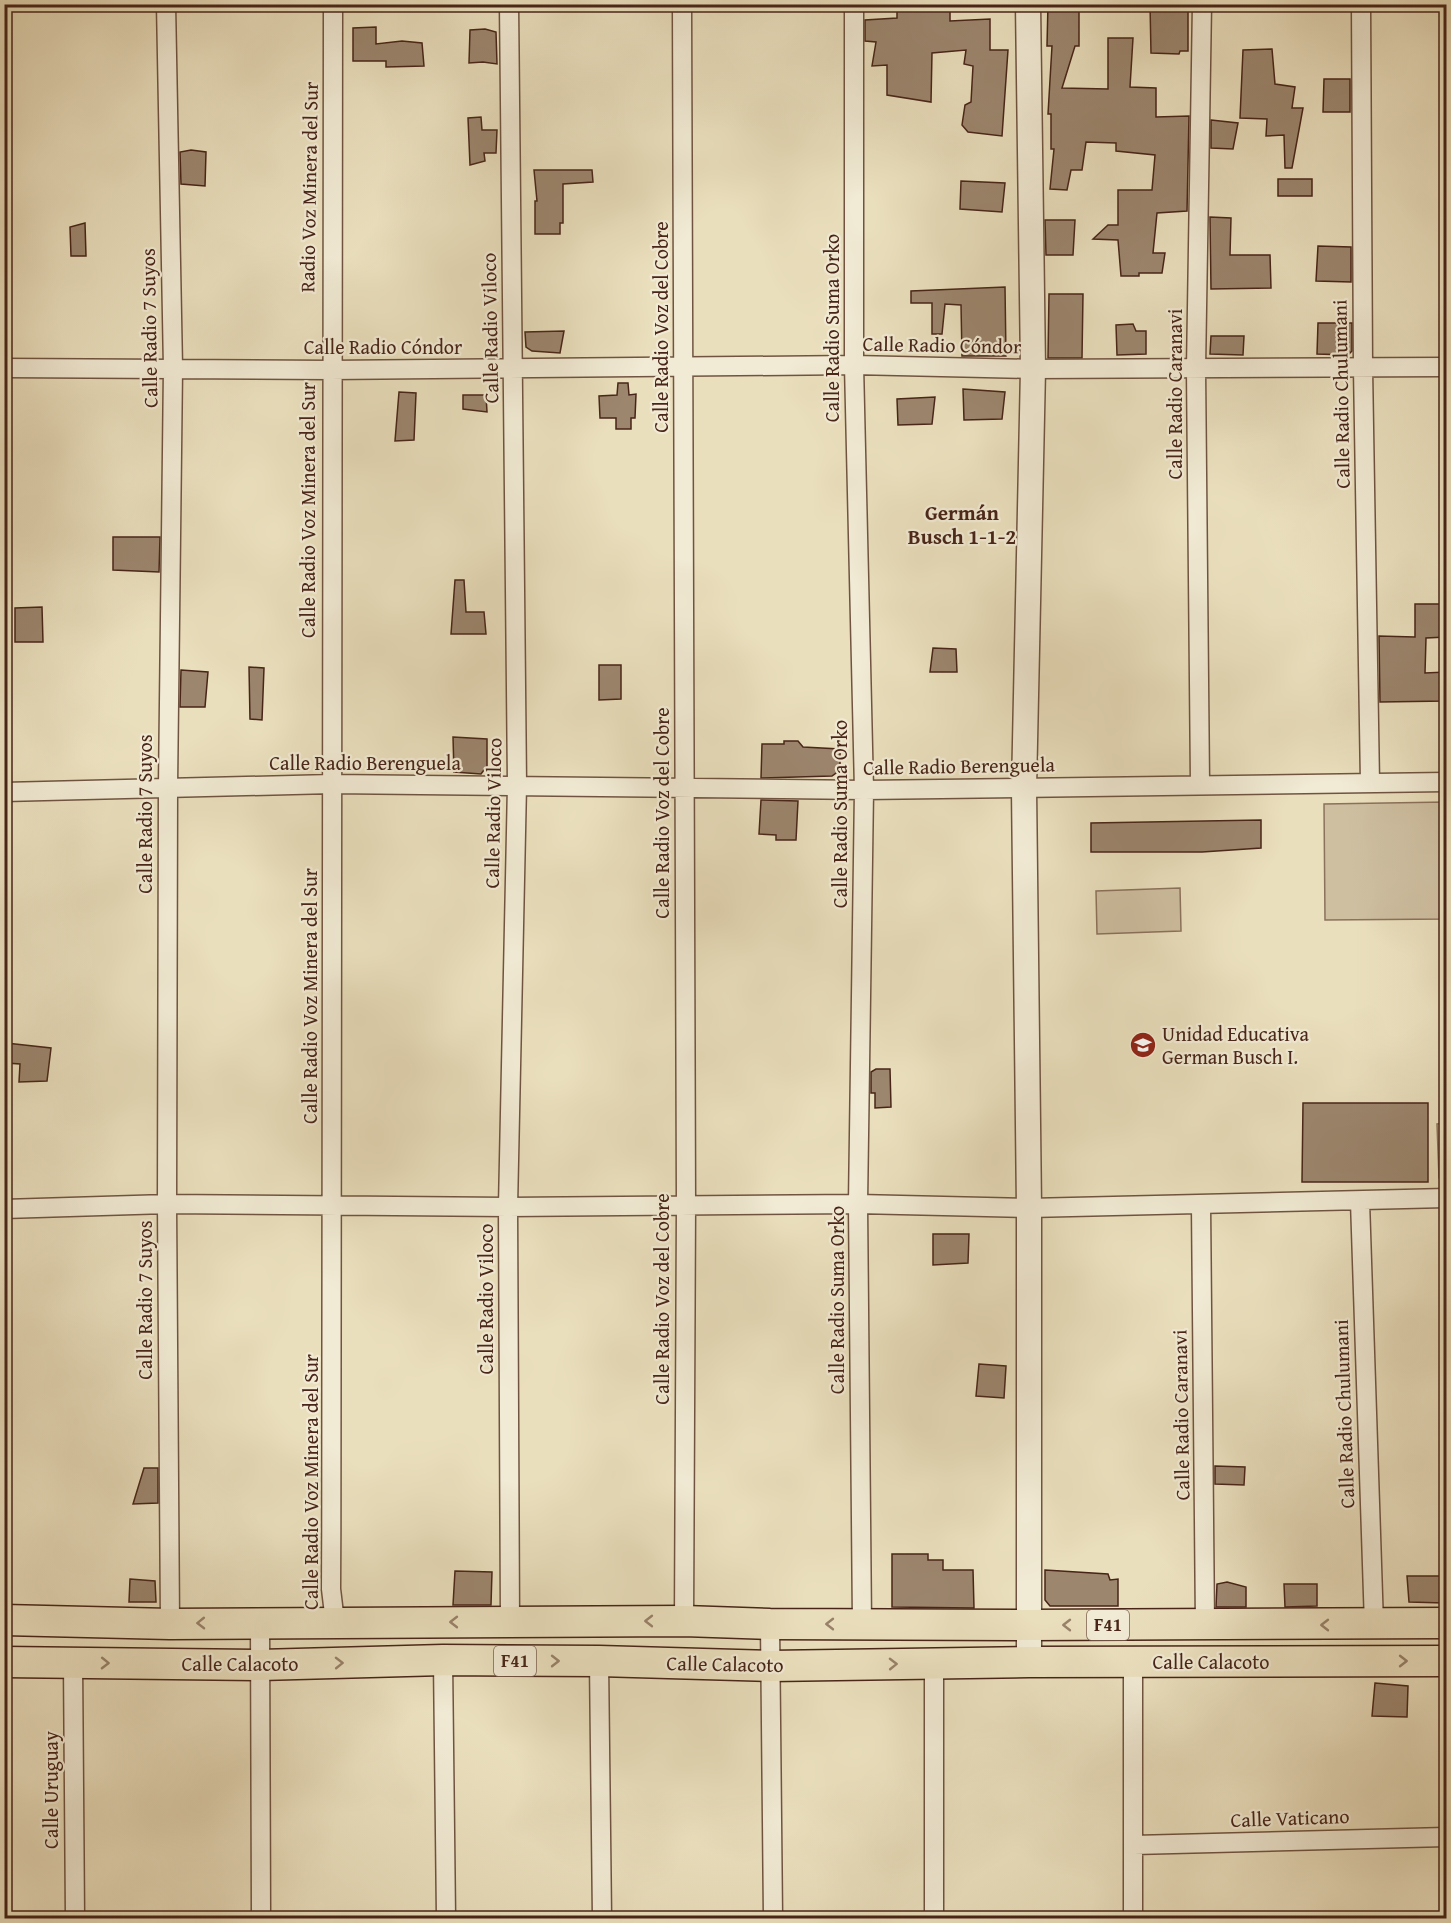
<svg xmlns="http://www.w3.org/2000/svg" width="1451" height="1923" viewBox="0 0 1451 1923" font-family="'Gentium Book Plus',serif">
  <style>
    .green { fill: #cebfa1; stroke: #8b725c; stroke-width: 1.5 }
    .building { fill: #9c866e; stroke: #482518; stroke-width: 1.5 }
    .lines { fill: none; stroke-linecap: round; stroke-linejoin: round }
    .minor-casing { stroke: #705441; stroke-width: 21 }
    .tertiary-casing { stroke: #705441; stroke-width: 27 }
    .primary-casing { stroke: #482518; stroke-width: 33 }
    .minor { stroke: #f1ead4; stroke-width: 18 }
    .tertiary { stroke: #f1ead4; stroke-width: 24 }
    .primary { stroke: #eadfbd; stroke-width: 30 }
    .oneway { stroke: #99826a }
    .labels { text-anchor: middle; stroke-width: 4.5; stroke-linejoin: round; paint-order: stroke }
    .shield { fill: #f1ead4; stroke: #7b6050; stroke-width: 1.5 }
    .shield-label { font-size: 18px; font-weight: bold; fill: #482518 }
    .street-label { font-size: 20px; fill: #482518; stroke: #f1ead4 }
    .poi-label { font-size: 20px; fill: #482518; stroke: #f1ead4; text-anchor: start }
    .neighbourhood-label { font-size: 21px; font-weight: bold; fill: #482518; stroke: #f1ead4 }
  </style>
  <rect width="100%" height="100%" fill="#eadfbd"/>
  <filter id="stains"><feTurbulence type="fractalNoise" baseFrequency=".00333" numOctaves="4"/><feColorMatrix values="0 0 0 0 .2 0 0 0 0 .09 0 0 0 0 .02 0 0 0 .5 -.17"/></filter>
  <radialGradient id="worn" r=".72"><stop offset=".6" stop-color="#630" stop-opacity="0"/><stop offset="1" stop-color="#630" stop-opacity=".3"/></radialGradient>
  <path class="green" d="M1446,802V919L1325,920L1324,804Z
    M1180,888L1181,931L1097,934L1096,891Z
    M1446,1123V1178H1439L1437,1124Z"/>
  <path class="building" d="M897,4H950V21L990,19V50H1008L1002,136L968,132L962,125L965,105L971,102L973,66L964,64L966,50L932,53L931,102L887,95V65L872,66L876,42L865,41V20L897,18Z
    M1048,4H1079V46H1075L1062,88L1108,89V38H1133L1130,87L1156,88V117L1189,116L1187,211L1157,213L1153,253H1165L1162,273H1139V276H1121L1118,240L1093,239L1108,225H1118V190H1152L1155,155L1116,151V143L1086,142L1082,170H1071L1067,190L1050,189L1054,149H1051V114H1048L1052,46H1047Z
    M1150,4H1188V51H1180L1179,54L1151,53Z
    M376,27V44L402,41L422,43L424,66L386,67V61H353V28Z
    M485,29L496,32L497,64L483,62L469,63L470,30Z
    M1272,49L1275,84L1295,87L1292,108H1303L1292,168H1285L1284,135L1266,136L1267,119L1240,118L1243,50Z
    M1324,79H1350V112H1323Z
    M481,117L482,130H497L496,153H484L485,161L470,165L468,118Z
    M1211,120L1238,123L1233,149L1211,148Z
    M191,150L206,152L205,186L181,184L180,152Z
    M534,170H592L593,182L563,184V223H560V234H535V201H537Z
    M1278,179H1312V196H1278Z
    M961,181L1005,183L1002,212L960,209Z
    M1210,217L1231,218L1230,255H1270L1271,288L1211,289Z
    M1045,220H1075L1073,255H1046Z
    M85,223L86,256H71L70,227Z
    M1318,246L1351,247V282L1316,281Z
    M1005,287L1006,356H962L961,305L945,304L942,334H932V303H911V291Z
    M1049,294H1083L1082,358H1048Z
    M1318,323H1352V351L1348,355L1317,354Z
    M1133,324L1136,331H1146V354L1117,355L1116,325Z
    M564,331L560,353L532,351L526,347L525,332Z
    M1211,336H1244L1243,355L1210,354Z
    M618,383H628L629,395L636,394L635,418H631V429H616V418H600L599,396L617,395Z
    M963,389L1005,392L1002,419L964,420Z
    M399,392L416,393L414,440L395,441Z
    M463,395H486L487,412L463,409Z
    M935,397L932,424L898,425L897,399Z
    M113,537H160L159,572L113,570Z
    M455,580H464L466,612H484L486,634H451Z
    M1415,604H1446V637L1426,638L1425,673L1446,672V701L1380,702L1379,636L1415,637Z
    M42,607L43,642H15V608Z
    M933,648L956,649L957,672H930Z
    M599,665H621V699L599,700Z
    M249,667L264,668L262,720L250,719Z
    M181,670L208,672L205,707H180Z
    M453,737L487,739V766L481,774L454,772Z
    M784,741H798L803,747L840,749V770L832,776L761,778L762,744H784Z
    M761,800L798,801L796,840H776V835L759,834Z
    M1261,820V848L1202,852H1091V823Z
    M6,1043L51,1048L47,1081L19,1082L20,1064L6,1063Z
    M876,1069H890L891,1107L875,1108V1093H871V1072Z
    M1303,1103H1428V1182H1302Z
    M933,1234H969L968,1263L933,1265Z
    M979,1364L1006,1366L1004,1398L976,1396Z
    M1215,1466L1245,1467L1244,1485L1215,1484Z
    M144,1468H158V1503L133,1504Z
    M892,1554H928V1560H943V1570H973L974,1608L892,1607Z
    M1045,1570L1108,1574L1110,1580L1118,1579V1606H1050L1045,1600Z
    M455,1571L492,1572L491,1605H453Z
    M1407,1576H1445L1444,1603L1409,1602Z
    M130,1579L155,1581L156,1602H129Z
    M1227,1582L1246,1587V1607H1216L1217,1584Z
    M1284,1584H1317V1606L1285,1607Z
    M1375,1683L1408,1686L1407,1717L1372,1716Z"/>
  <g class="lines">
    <g class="minor-casing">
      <path id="minor" d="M166,4L173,368L168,787L167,1204L170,1624
        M333,4C328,533 334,1061 331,1589L335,1622
        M509,4L517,785L508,1207L510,1622
        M682,4L686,1205L684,1621
        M854,4V365L864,790L858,1204L862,1624
        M1361,4L1363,368L1370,783
        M4,368L330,370L854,365L1033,369L1446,367
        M1200,784L1196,369L1202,4
        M4,792L332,784L864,790L1446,782
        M1360,1201L1374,1625
        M1201,1205L1205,1625
        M4,1209L167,1204L508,1207L858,1204L1029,1208L1446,1198
        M260,1622L261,1918
        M770,1624L773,1918
        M443,1660L446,1918
        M599,1661L602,1918
        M73,1662L75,1918
        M1133,1662V1918
        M934,1663V1918
        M1134,1845L1446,1837"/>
    </g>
    <g class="tertiary-casing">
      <path id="tertiary" d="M1028,4L1033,369L1024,789L1029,1208V1662"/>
    </g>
    <g class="primary-casing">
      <path id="primary" d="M4,1620L170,1624L684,1621L770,1624L1030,1625L1446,1623
        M4,1662L260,1665L443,1660L599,1661L771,1666L1029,1662L1446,1661"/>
    </g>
    <use href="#minor" class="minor"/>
    <use href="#tertiary" class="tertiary"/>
    <use href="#primary" class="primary"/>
  </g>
  <defs><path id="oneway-chevron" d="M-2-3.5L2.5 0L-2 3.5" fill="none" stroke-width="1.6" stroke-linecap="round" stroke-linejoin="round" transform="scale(1.5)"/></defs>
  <g class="oneway">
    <use href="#oneway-chevron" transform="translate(649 1621) rotate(180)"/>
    <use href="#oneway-chevron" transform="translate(454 1622) rotate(-180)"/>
    <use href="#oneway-chevron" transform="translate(201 1623) rotate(179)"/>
    <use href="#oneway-chevron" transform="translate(830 1624) rotate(180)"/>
    <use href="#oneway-chevron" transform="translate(1067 1625) rotate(-180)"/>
    <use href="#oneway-chevron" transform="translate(1325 1625) rotate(180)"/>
    <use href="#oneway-chevron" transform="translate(555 1661)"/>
    <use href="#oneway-chevron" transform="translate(1403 1661)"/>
    <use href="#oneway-chevron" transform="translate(105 1663) rotate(1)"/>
    <use href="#oneway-chevron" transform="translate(339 1663) rotate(-1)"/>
    <use href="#oneway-chevron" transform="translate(893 1664) rotate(-1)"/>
  </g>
  <defs>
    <g id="school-disc" transform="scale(1.35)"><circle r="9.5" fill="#8f2418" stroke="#f1ead4"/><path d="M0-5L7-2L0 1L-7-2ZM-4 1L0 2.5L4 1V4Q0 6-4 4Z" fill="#fff"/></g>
  </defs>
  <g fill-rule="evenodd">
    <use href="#school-disc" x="1143" y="1045"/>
  </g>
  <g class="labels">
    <g class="shield">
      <rect x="1087" y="1610" width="42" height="30" rx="4.5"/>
      <rect x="494" y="1646" width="42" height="30" rx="4.5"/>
    </g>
    <g class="shield-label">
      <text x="1108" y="1631">F41</text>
      <text x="515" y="1667">F41</text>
    </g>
    <g class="street-label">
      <text transform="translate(309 187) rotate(-89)" y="7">Radio Voz Minera del Sur</text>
      <text transform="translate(661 327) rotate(-90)" y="7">Calle Radio Voz del Cobre</text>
      <text transform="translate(149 328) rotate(-91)" y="7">Calle Radio 7 Suyos</text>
      <text transform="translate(490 328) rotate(-91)" y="7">Calle Radio Viloco</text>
      <text transform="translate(832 328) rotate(-90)" y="7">Calle Radio Suma Orko</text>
      <text transform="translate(942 345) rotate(1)" y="7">Calle Radio Cóndor</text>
      <text x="383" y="354">Calle Radio Cóndor</text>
      <text transform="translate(1175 394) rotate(-90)" y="7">Calle Radio Caranavi</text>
      <text transform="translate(1341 394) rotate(-91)" y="7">Calle Radio Chulumani</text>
      <text transform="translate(308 510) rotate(-90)" y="7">Calle Radio Voz Minera del Sur</text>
      <text x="365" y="770">Calle Radio Berenguela</text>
      <text transform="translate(959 766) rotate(-1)" y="7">Calle Radio Berenguela</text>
      <text transform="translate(493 813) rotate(-89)" y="7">Calle Radio Viloco</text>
      <text transform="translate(662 813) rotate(-90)" y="7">Calle Radio Voz del Cobre</text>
      <text transform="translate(145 814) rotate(-90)" y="7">Calle Radio 7 Suyos</text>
      <text transform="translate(840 814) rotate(-90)" y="7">Calle Radio Suma Orko</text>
      <text transform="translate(310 996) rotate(-90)" y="7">Calle Radio Voz Minera del Sur</text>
      <text transform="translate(486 1299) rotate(-90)" y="7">Calle Radio Viloco</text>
      <text transform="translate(662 1299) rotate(-90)" y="7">Calle Radio Voz del Cobre</text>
      <text transform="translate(145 1300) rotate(-90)" y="7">Calle Radio 7 Suyos</text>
      <text transform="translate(837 1300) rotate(-90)" y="7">Calle Radio Suma Orko</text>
      <text transform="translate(1344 1414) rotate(-92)" y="7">Calle Radio Chulumani</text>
      <text transform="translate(1181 1415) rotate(-91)" y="7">Calle Radio Caranavi</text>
      <text transform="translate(311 1482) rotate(-90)" y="7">Calle Radio Voz Minera del Sur</text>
      <text x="1211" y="1669">Calle Calacoto</text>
      <text x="240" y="1671">Calle Calacoto</text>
      <text transform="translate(725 1664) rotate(1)" y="7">Calle Calacoto</text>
      <text transform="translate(51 1790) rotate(-90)" y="7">Calle Uruguay</text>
      <text transform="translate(1290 1818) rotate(-2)" y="7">Calle Vaticano</text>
    </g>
    <g class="poi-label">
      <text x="1162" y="1041">Unidad Educativa<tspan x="1162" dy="23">German Busch I.</tspan></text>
    </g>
    <g class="neighbourhood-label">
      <text x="962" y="520">Germán<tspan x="962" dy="24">Busch 1-1-2</tspan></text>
    </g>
  </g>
  <rect width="1451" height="1923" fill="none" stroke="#eadfbd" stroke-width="24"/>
  <rect x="6" y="6" width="1439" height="1911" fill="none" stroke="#482518" stroke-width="3"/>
  <rect x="12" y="12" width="1427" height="1899" fill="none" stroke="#482518" stroke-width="1.5"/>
  <rect width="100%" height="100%" filter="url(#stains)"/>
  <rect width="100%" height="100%" fill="url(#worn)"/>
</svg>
